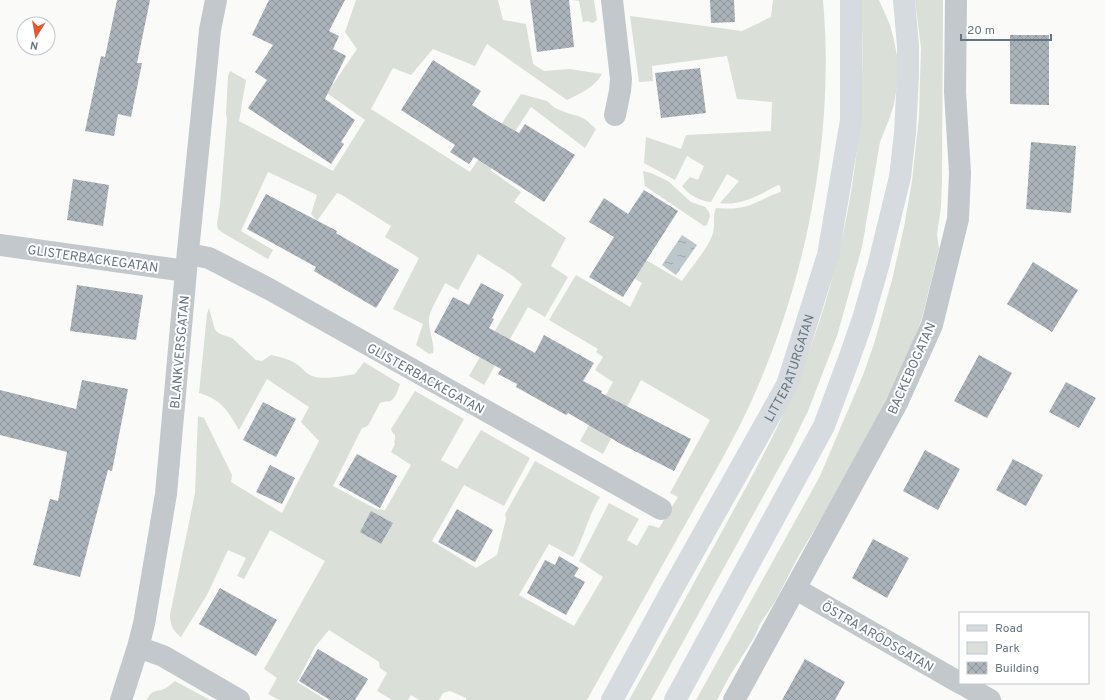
<svg xmlns="http://www.w3.org/2000/svg" width="1105" height="700" viewBox="0 0 1105 700" font-family="Overpass,sans-serif">
  <style>
    .green { fill: #dadfd7 }
    .water { fill: url(#water-ripples) }
    .building { fill: url(#building-cross-hatch) }
    .lines { fill: none; stroke-linecap: round; stroke-linejoin: round }
    .street { stroke: #c3c8cc; stroke-width: 22 }
    .secondary { stroke: #d6dbdf; stroke-width: 22 }
    .labels { text-anchor: middle; stroke-width: 4; stroke-linejoin: round; paint-order: stroke }
    .street-label { font-size: 13px; fill: #657683; stroke: #fff }
  </style>
  <defs>
    <pattern id="water-ripples" width="26" height="14" patternUnits="userSpaceOnUse"><rect width="26" height="14" fill="#bbc7cb"/><path d="M2 4q2-2 4 0t4 0M15 11q2-2 4 0t4 0" fill="none" stroke="#9ca6aa"/></pattern>
    <pattern id="building-cross-hatch" width="8" height="8" patternUnits="userSpaceOnUse"><rect width="8" height="8" fill="#aab3b9"/><path d="M0 0l8 8M0 8l8-8" fill="none" stroke="#8e969c"/></pattern>
  </defs>
  <rect width="100%" height="100%" fill="#fafaf8"/>
  <path class="green" d="M356,0H498L503,20L526,24L533,64L544,71L570,69L602,74C596,86 580,94 567,100L487,44L475,66L433,49L411,75L393,68L371,109L470,172L521,94L547,101L555,108L567,113L578,116L586,120L596,129L585,148L531,107L490,170L521,192L514,202L566,238L551,266L568,277L545,317L528,307L484,385L469,376L522,284L513,276L478,254L458,290L445,283C441,292 430,310 429,318C428,330 435,342 433,353L429,354L416,345L423,324L393,309L419,258L385,237L391,226L342,195L337,193L317,221L311,214L317,195L268,172L241,231L273,250L268,259L223,233L218,229L217,224L220,204L227,120L226,114L228,76L230,71L246,80L239,121L333,171L365,120L327,93L357,49L345,32Z
    M572,0H594L597,20L593,23L587,21L583,22L579,1Z
    M773,0H823C835,134 807,279 751,402C731,446 705,489 681,532C650,588 618,644 587,700H466V698L450,691L443,693L439,700H419L411,695L408,700H392L377,691L387,673L380,668L379,662L329,630L315,647L297,682L326,700H279L268,694L277,678L264,669L325,561L270,530L244,579L237,576L246,558L228,550L207,595L181,637C173,631 170,625 170,615L195,493L198,416L204,418L232,475L231,482L282,513L319,441L301,422L309,407L267,379L239,430C228,411 221,399 199,393L207,314L209,308L215,330L220,334L232,338L256,360L262,361L271,355C280,357 290,359 298,365C302,368 306,373 310,375C320,381 343,376 355,374L364,362L400,384C398,389 396,399 390,401C386,402 384,401 380,403L369,424L366,427L362,428L333,486L376,509L385,510L411,465L391,452L395,444L394,442L395,439V435L392,432L391,429L415,391L464,419L441,460L457,469L481,430L530,458L504,506L464,485L432,541L476,568L497,555L506,519L505,514L535,461L600,497C588,516 584,538 573,557L549,544L519,595L574,626L603,577L579,561L609,503L639,519L627,540L637,546L649,525L659,528L678,497L670,493L710,420L641,380L603,454L580,441L613,382L595,370L603,357L596,352L598,349L549,320L576,275L630,307L642,283L632,277L646,260L682,281C691,267 706,251 712,236C716,226 712,216 716,208C741,210 748,207 770,196C774,194 778,194 781,191L780,186L778,185C759,195 741,206 720,203L739,181L727,174L711,202C699,201 689,195 682,186L690,177L698,180L704,166L687,156L675,180L644,163L646,137L681,149L686,135L771,131L772,102L737,99L727,56L652,66L653,81L639,82L630,16L742,31L771,17Z
    M861,0H879L890,25L894,40L898,61V80L894,104L890,117L880,142L862,247L837,336L808,411L791,446L651,700H629C660,645 690,590 720,535C746,487 773,440 794,390C835,292 860,182 862,75C863,50 862,25 861,0Z
    M915,0H943L942,178L941,207L937,234L939,249L922,318L912,346L895,385L822,517L798,557L776,600L760,624L755,636L729,677L717,700H696L820,476L863,375L874,344L892,280L904,227L912,181L919,117L920,80L921,48Z
    M643,171L651,173L668,181L691,202L705,207L709,212L710,216L707,225L704,226L645,186Z
    M175,681L210,700H147C152,688 157,693 166,688C169,686 172,683 175,681Z"/>
  <path class="water" d="M682,235L697,245L676,275L662,265Z"/>
  <path class="building" d="M117,0H150L137,63H142L131,117L118,114L114,136L85,131L101,56L105,57Z
    M269,0H345L329,31L339,36L333,49L346,56L325,99L355,120L341,142L344,144L331,164L248,108L267,80L255,72L273,45L252,35Z
    M530,0H569L574,47L537,52Z
    M710,0H734L735,22L711,23Z
    M1010,35H1049V105L1010,104Z
    M433,60L481,91L472,105L492,118L519,133L525,124L575,155L544,202L474,157L469,164L450,152L455,145L401,110Z
    M700,68L706,113L661,118L655,73Z
    M1031,142L1076,146L1071,213L1026,209Z
    M73,179L109,185L103,226L67,220Z
    M644,190L678,211L623,297L589,277L614,237L589,222L604,198L628,214Z
    M266,194L337,231L336,233L399,270L376,308L314,271L316,267L247,229Z
    M1033,262L1078,290L1052,332L1007,304Z
    M481,283L504,295L492,318L494,319L489,328L535,353L544,335L594,363L583,381L602,391L601,393L691,439L674,471L621,444L568,413L566,415L516,387L517,384L498,374L501,369L434,332L453,297L469,305Z
    M77,285L143,295L136,340L70,331Z
    M979,355L1012,373L987,418L954,401Z
    M82,380L128,389L112,471L108,470L80,577L33,565L50,499L58,501L67,452L0,435V390L76,409Z
    M1066,382L1096,398L1079,428L1049,412Z
    M263,402L296,419L276,457L243,440Z
    M925,450L960,469L938,510L903,491Z
    M357,454L397,476L380,508L339,485Z
    M1013,459L1043,475L1026,506L996,490Z
    M270,465L295,478L282,504L256,492Z
    M457,509L493,530L475,562L438,542Z
    M371,511L393,523L381,544L360,532Z
    M873,539L909,558L887,598L852,578Z
    M559,556L579,568L574,576L585,582L566,615L527,593L545,560L555,565Z
    M220,588L277,620L256,656L199,624Z
    M318,649L368,679L355,700H330L299,681Z
    M805,659L845,682L835,700H782Z"/>
  <g class="lines">
    <path class="street" d="M612,0L621,79L620,91L615,115
      M0,245L186,271
      M189,254L209,258L269,289L661,509
      M796,589L960,683
      M138,647L163,656L239,700
      M961,683L990,700
      M121,700L138,647L144,624L166,494L186,271L206,72L210,30L216,0
      M734,700L897,403L932,325L958,219L960,173L955,92L956,0"/>
    <g class="secondary">
      <path id="s1" d="M612,700L673,588L787,385L828,255L851,120V0"/>
      <path d="M675,700L824,426L849,359L863,319L879,263L900,177L905,133L908,76V46L904,0"/>
    </g>
  </g>
  <g class="labels">
    <g class="street-label">
      <text transform="translate(93 258) rotate(8)" y="5">GLISTERBACKEGATAN</text>
      <text transform="translate(179 352) rotate(-85)" y="5">BLANKVERSGATAN</text>
      <text dy="5" stroke="none"><textPath href="#s1" startOffset="377">LITTERATURGATAN</textPath></text>
      <text transform="translate(911 368) rotate(-66)" y="5">BACKEBOGATAN</text>
      <text transform="translate(426 378) rotate(29)" y="5">GLISTERBACKEGATAN</text>
      <text transform="translate(878 636) rotate(30)" y="5">ÖSTRA ARÖDSGATAN</text>
    </g>
  </g>
  <rect x="959" y="612" width="130" height="72" fill="#ffffff" stroke="#c1c8cd"/>
  <rect x="967" y="625" width="20" height="6" fill="#d6dbdf" stroke="#c1c8cd"/>
  <text x="995" y="632" font-size="12" fill="#657683">Road</text>
  <rect x="967" y="642" width="20" height="12" fill="#dadfd7" stroke="#c1c8cd"/>
  <text x="995" y="652" font-size="12" fill="#657683">Park</text>
  <rect x="967" y="662" width="20" height="12" fill="url(#building-cross-hatch)" stroke="#c1c8cd"/>
  <text x="995" y="672" font-size="12" fill="#657683">Building</text>
  <g transform="translate(36 36) rotate(191)"><circle r="19" fill="#ffffff" stroke="#c1c8cd"/>
  <path d="M0-3L7 15L0 10L-7 15Z" fill="#e4572e"/>
  <text y="-6" font-size="11" font-weight="bold" text-anchor="middle" fill="#657683">N</text>
  </g>
  <path d="M961 34v6h90v-6" fill="none" stroke="#657683" stroke-width="2"/>
  <text x="967" y="34" font-size="12" fill="#657683" stroke="#ffffff" stroke-width="3" paint-order="stroke">20 m</text>
</svg>
